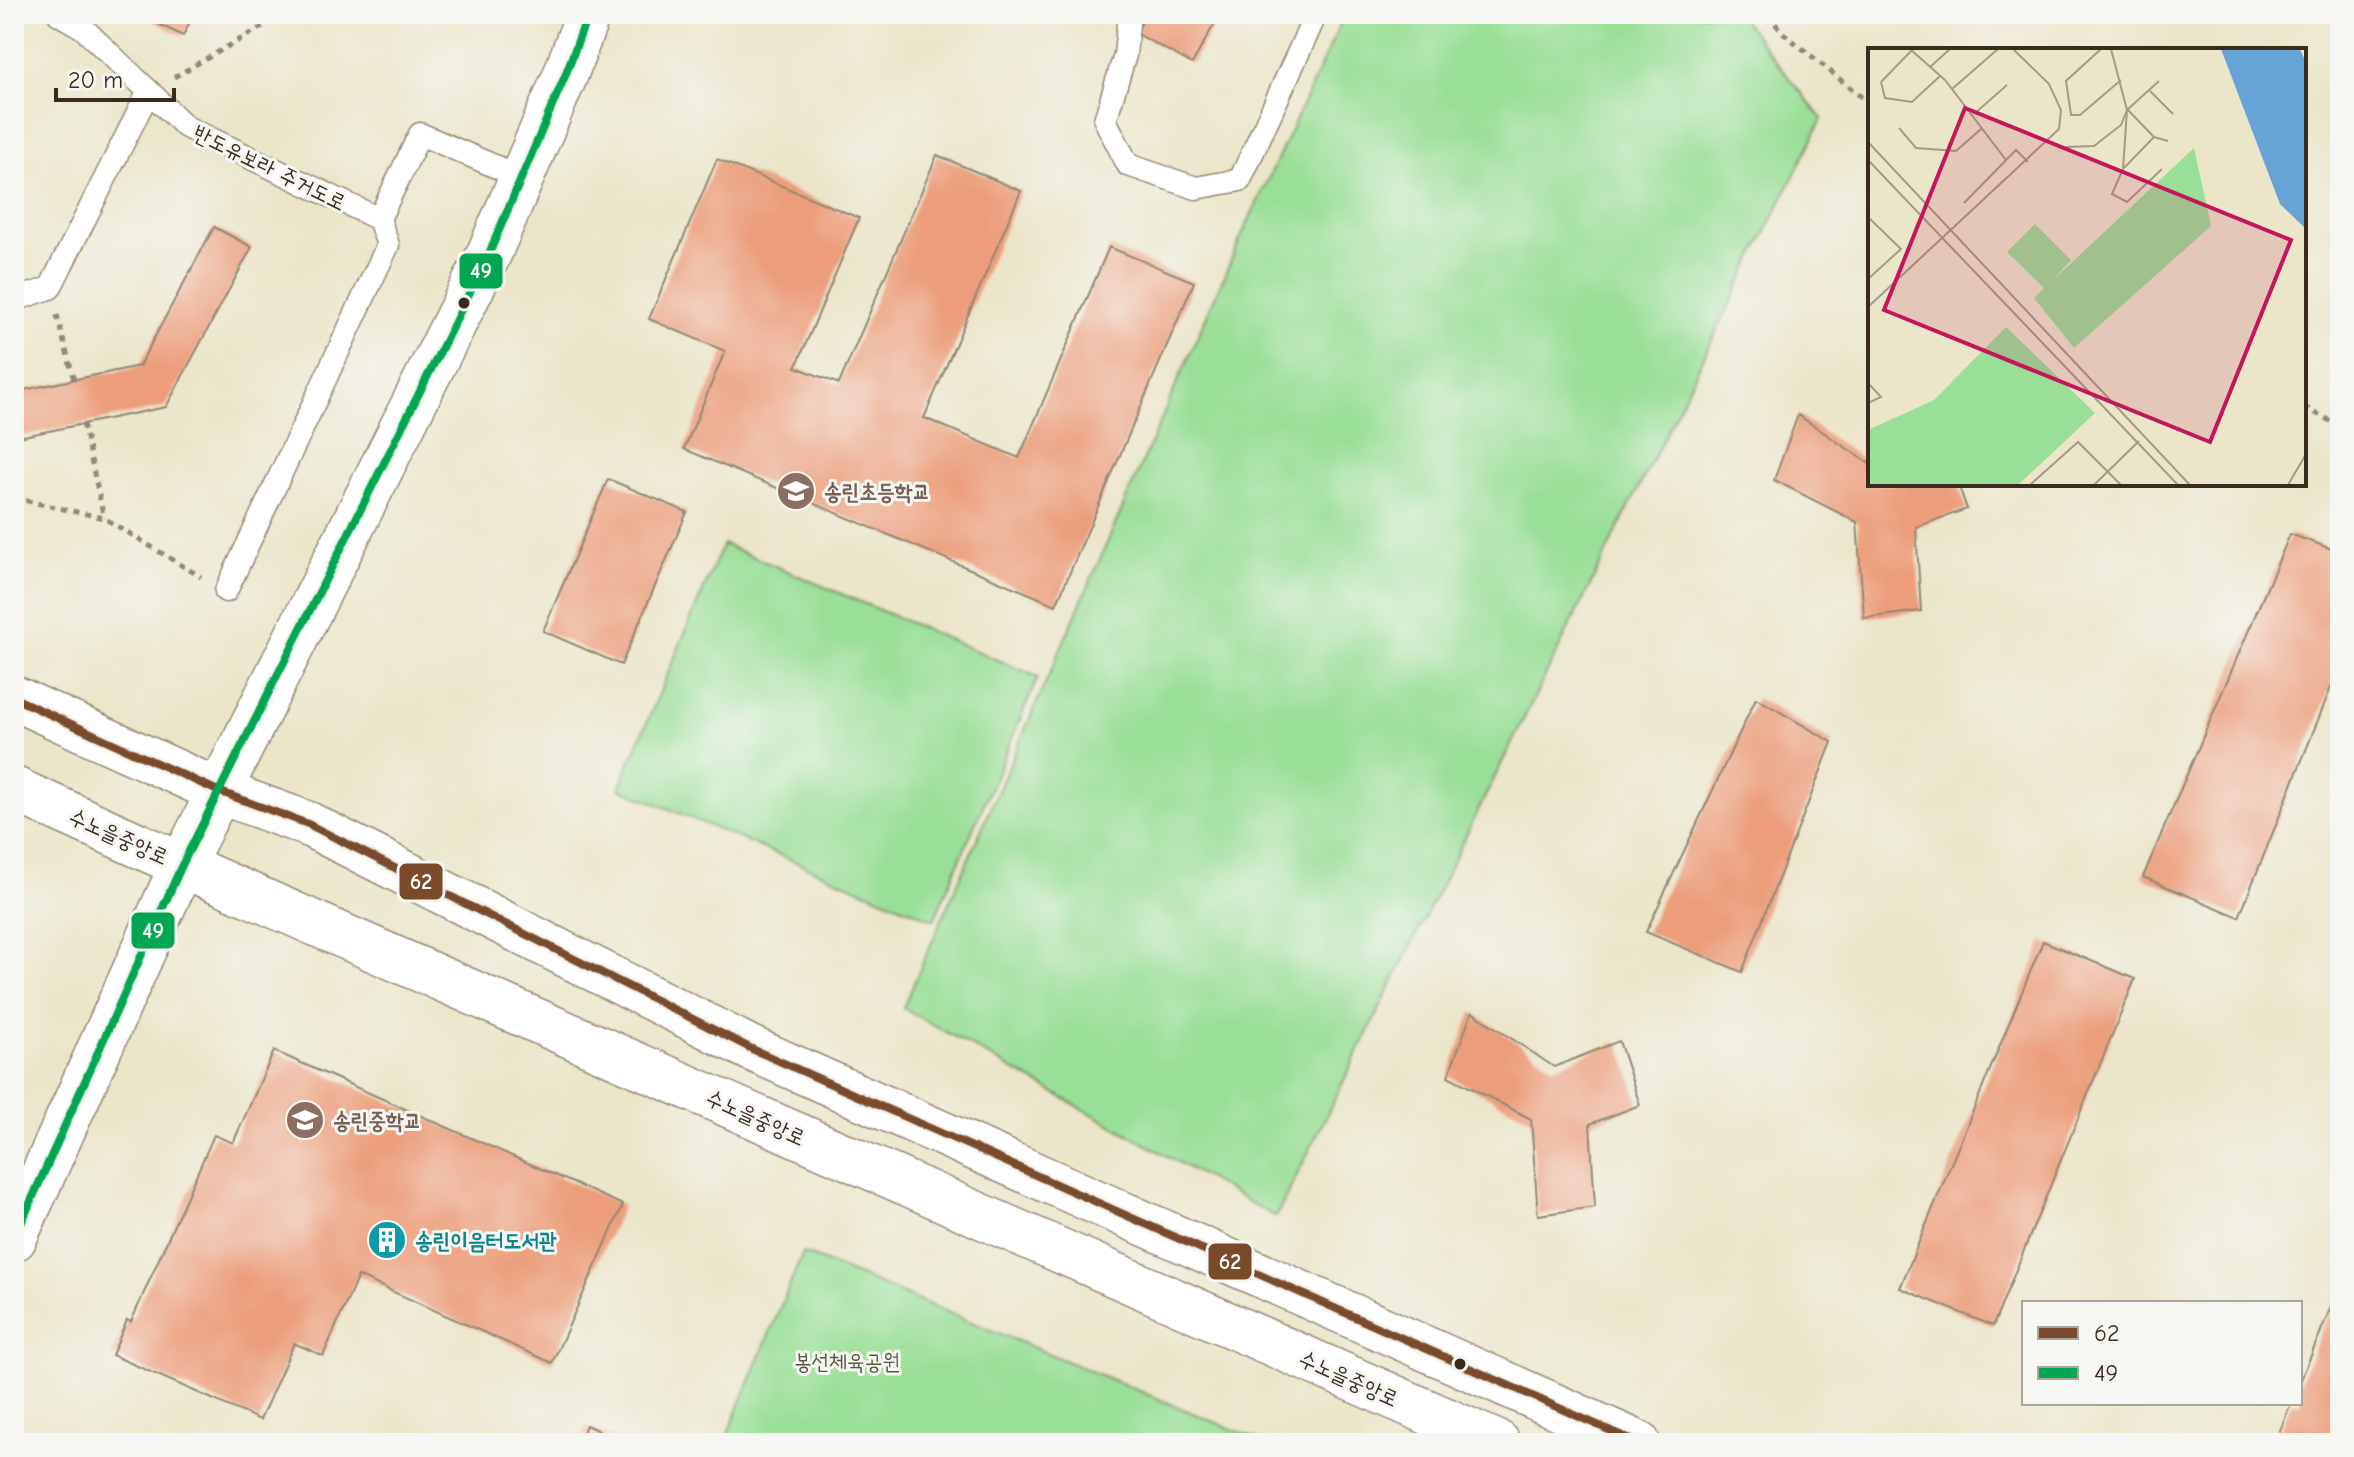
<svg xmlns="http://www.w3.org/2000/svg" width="2354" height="1457" viewBox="0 0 2354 1457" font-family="'Comic Neue','Poor Story',sans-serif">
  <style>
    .green { fill: #9adf97; stroke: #6a845a; stroke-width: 2 }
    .building { fill: #ec9e7c }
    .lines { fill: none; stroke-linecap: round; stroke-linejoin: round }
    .lane-casing { stroke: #938874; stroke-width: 25 }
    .secondary-casing { stroke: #938874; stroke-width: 47 }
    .path { stroke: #938874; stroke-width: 5; stroke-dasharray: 6 6; stroke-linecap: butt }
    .lane { stroke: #fff; stroke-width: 22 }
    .secondary { stroke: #fff; stroke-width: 44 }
    .bus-1-casing { stroke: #f6f6f2; stroke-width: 14 }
    .bus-2-casing { stroke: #f6f6f2; stroke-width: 14 }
    .bus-1 { stroke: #7a4b2a; stroke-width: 8 }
    .bus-2 { stroke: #00a651; stroke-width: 8 }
    .bus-dot { fill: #3b2a1e; stroke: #f6f6f2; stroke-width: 3 }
    .labels { text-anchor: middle; stroke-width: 6; stroke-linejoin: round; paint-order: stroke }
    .street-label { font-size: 22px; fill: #3b2a1e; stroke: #f6f6f2 }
    .education-label { font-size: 22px; font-weight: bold; fill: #785e54; stroke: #f6f6f2; text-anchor: start }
    .culture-label { font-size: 22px; font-weight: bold; fill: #0d838f; stroke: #f6f6f2; text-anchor: start }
    .park-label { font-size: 22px; fill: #53573c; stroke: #f6f6f2 }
    .inset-road { fill: none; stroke: #a59a85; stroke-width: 2 }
    .view { fill: #c2185b; fill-opacity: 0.15; stroke: #c2185b; stroke-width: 4 }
    .inset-edge { fill: none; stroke: #3b2a1e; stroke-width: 4 }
    .line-badge { stroke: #f6f6f2; stroke-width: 3 }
    .badge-label { font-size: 22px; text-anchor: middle; font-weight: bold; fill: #fff }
  </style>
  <rect width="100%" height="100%" fill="#f6f6f2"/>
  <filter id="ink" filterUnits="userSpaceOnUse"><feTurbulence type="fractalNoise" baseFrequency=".0125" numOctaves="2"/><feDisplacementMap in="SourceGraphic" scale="16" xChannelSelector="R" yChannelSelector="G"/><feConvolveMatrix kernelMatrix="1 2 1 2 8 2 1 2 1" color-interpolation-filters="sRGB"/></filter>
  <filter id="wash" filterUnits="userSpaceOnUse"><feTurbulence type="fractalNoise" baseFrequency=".006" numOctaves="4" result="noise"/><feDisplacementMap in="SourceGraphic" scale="32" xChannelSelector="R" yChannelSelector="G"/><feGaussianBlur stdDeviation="1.8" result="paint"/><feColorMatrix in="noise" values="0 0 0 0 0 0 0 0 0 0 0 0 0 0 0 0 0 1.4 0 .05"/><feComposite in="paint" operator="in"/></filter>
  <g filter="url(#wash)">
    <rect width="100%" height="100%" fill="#ebe5c9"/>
    <path class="green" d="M1345,14H1738L1822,119L1276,1217L903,1008L1243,233Z
      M723,544L1038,677L934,920L619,788Z
      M803,1253L1266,1443H724Z"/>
    <g id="blocks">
      <path class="building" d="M138,14H194L183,36Z
        M1147,14H1220L1192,64L1136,33Z
        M937,155L1021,191L924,418L1019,458L1109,247L1194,282L1056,605L684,449L725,351L649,319L717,159L859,218L796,367L839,384Z
        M214,227L252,247L166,407L14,438V392L139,366Z
        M1798,415L1870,464V484H1958L1967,509L1916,527L1921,611L1864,618L1857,522L1774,480Z
        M608,479L687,512L621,665L543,631Z
        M2290,534L2340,552V665L2239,917L2143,877Z
        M1756,698L1832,742L1742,972L1646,932Z
        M2043,941L2135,979L1993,1326L1900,1288Z
        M1472,1012L1554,1067L1619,1041L1640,1105L1590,1124L1595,1207L1538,1215L1531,1119L1448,1076Z
        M274,1051L623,1205L552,1363L358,1276L323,1356L294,1343L260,1420L112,1355L127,1320L131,1322L214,1135L233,1143Z
        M2340,1285V1443H2275L2291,1403H2300V1382Z
        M586,1425L625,1443H578Z"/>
    </g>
  </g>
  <g filter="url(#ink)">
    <use href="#blocks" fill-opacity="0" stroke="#938874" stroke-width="2"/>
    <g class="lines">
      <g class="lane-casing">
        <path id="lane" d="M59,14L83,28L186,127L379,219
          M1129,14L1125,55L1105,120L1128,165L1196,188L1240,180L1316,14
          M14,300L50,288L149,91
          M226,591L388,245L379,219L420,134L522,178"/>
      </g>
      <g class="secondary-casing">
        <path id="secondary" d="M14,698L218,791L308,824L752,1049L1638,1443
          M14,789L182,865L1498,1443
          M14,1239L182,865L488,256L565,76L588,14"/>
      </g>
      <path class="path" d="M1768,14L1781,31L1870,104
        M174,77L285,14
        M57,315L74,380
        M2304,407L2340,426
        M83,424L104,518
        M14,498L104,518L201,577"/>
      <use href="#lane" class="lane"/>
      <use href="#secondary" class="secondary"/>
      <g class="bus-1-casing">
        <path id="bus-1" d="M14,698L218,791L308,824L752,1049L1638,1443"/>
      </g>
      <g class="bus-2-casing">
        <path id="bus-2" d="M14,1239L182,865L488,256L565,76L588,14"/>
      </g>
      <use href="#bus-1" class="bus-1"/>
      <use href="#bus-2" class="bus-2"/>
    </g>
  </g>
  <defs>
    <g id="school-disc" transform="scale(2)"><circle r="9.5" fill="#8d6e63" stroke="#f6f6f2"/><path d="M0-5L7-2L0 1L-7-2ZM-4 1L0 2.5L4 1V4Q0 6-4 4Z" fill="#fff"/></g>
    <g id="building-disc" transform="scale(2)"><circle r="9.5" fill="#0f9aa8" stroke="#f6f6f2"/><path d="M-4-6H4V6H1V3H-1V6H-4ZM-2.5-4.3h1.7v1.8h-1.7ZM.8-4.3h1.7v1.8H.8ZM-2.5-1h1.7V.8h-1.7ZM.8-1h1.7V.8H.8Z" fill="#fff"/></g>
  </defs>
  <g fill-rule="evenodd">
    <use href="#school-disc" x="796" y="491"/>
    <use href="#school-disc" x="305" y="1120"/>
    <use href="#building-disc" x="387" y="1240"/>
  </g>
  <g class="bus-dot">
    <circle cx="464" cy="303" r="7"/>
    <circle cx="1460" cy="1364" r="7"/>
  </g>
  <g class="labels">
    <g class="street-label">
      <text transform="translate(270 167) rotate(26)" y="8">반도유보라 주거도로</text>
      <text transform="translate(119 836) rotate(24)" y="8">수노을중앙로</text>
      <text transform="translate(756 1117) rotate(24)" y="8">수노을중앙로</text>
      <text transform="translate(1349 1378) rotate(24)" y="8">수노을중앙로</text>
    </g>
    <g class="education-label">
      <text x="824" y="499">송린초등학교</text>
      <text x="333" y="1128">송린중학교</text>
    </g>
    <g class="culture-label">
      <text x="415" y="1248">송린이음터도서관</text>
    </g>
    <g class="park-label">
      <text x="847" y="1369">봉선체육공원</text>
    </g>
  </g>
  <g transform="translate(1868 48)">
    <rect width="438" height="438" fill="#ebe5c9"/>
    <path d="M326,100L343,178L206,300L166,250L176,240L139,204L167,176L203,212L184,233ZM138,279L227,365L150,437H0V382L66,352Z" fill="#9adf97"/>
    <path d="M353,1H432L438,15V181L412,156Z" fill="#66a3d7"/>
    <path class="inset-road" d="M42,1L77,32L138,112M233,1L198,33L203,67H212L253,32M62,19L82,1M291,33L259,62L255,121L244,146L259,154L294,121M13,34L17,50L44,54L72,28M13,34L45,1M84,41L130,1M282,43L305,66M260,62L286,89L300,93M106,66L139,37M31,80L48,100L88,103L113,81M0,94L322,437M198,99L226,98L253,77L259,62L243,1M0,112L310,437M256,120L286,89M96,155L148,102L160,114M0,169L33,201L0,231M0,259L191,81L193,62L181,36L145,1M0,335L13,349L0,355M162,437L210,394L253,437M226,437L271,393M420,437L438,406"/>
    <path class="view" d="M97,60L423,192L342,394L16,262Z"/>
    <rect width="438" height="438" class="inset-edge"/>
  </g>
  <g class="line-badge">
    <rect x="458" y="252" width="46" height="38" rx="8" fill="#00a651"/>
    <rect x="398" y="862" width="46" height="39" rx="8" fill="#7a4b2a"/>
    <rect x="130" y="911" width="46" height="39" rx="8" fill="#00a651"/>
    <rect x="1207" y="1242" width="46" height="39" rx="8" fill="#7a4b2a"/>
  </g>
  <g class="badge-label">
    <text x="481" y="278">49</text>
    <text x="421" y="889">62</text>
    <text x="153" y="938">49</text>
    <text x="1230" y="1269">62</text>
  </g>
  <rect width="2354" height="1457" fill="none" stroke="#f6f6f2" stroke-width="48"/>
  <rect x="2022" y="1301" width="280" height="104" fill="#f6f6f2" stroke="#aba49d" stroke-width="2"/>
  <rect x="2038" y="1327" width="40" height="12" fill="#7a4b2a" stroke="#aba49d" stroke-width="2"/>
  <text x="2094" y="1341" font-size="24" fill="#3b2a1e">62</text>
  <rect x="2038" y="1367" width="40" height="12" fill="#00a651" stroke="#aba49d" stroke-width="2"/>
  <text x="2094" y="1381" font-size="24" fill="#3b2a1e">49</text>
  <path d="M56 88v12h118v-12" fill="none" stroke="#3b2a1e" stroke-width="4"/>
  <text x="68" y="88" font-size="24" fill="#3b2a1e" stroke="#f6f6f2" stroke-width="6" paint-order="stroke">20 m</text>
</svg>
